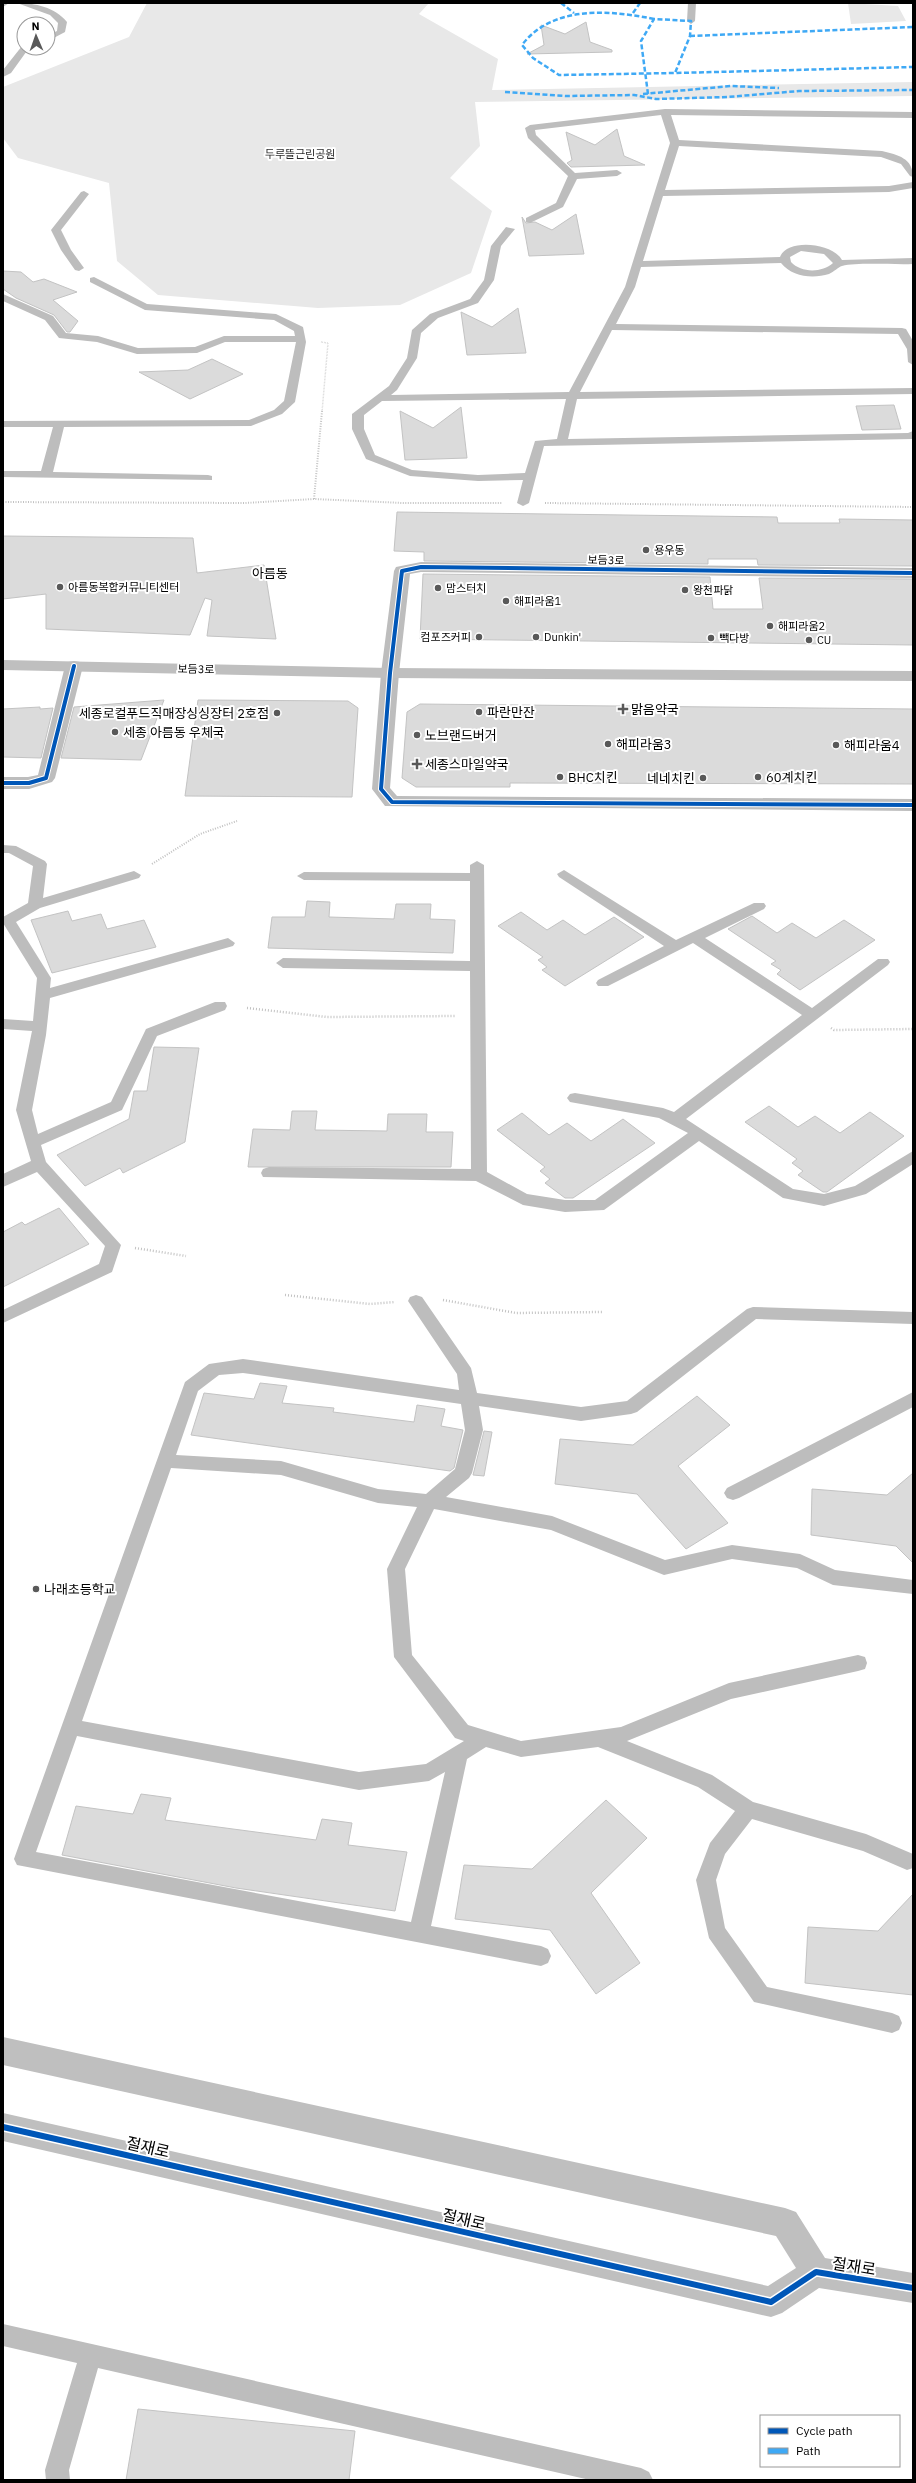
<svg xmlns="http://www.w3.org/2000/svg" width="916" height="2483" viewBox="0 0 916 2483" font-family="'IBM Plex Sans','Noto Sans KR',sans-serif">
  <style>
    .green { fill: #e8e8e8 }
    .building { fill: #dbdbdb; stroke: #c3c3c3 }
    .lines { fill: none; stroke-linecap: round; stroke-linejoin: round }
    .path-far2 { stroke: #c2c2c2; stroke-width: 1.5; stroke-dasharray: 0.5 1; stroke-linecap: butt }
    .path-far1 { stroke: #c2c2c2; stroke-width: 2; stroke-dasharray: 1 1.5; stroke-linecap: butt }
    .path { stroke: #c2c2c2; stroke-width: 2.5; stroke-dasharray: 1 2; stroke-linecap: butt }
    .lane { fill: #bdbdbd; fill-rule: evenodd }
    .street { fill: #bdbdbd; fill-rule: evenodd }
    .secondary { fill: #bfbfbf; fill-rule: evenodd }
    .quiet { stroke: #3fa9f5; stroke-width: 2.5; stroke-dasharray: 5 2.5; stroke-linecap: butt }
    .cycleway-far1-casing { stroke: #fff; stroke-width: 6 }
    .cycleway-casing { stroke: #fff; stroke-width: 9 }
    .cycleway-far1 { stroke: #0057b8; stroke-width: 4 }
    .cycleway { stroke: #0057b8; stroke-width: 6 }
    .poi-dot { fill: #595959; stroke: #fff; stroke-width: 1.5 }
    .labels { text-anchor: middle; stroke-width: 4; stroke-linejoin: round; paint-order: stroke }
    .far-park-label { font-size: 11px; fill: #2c2c2c; stroke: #fff }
    .far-poi-label { font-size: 11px; fill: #000; stroke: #fff; text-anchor: start }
    .far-street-label { font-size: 11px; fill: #000; stroke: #fff }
    .far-quarter-label { font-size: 13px; fill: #000; stroke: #fff }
    .poi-label { font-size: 13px; fill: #000; stroke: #fff; text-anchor: start }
    .near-street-label { font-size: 16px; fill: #000; stroke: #fff }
  </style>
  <rect width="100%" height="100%" fill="#fff"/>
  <path class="green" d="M147,3H429L419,14L498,59L492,90L913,82V96L475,102L480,146L450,178L492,211L471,273L400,305L318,308L158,295L117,261L109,183L18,158L3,138V87L129,37Z
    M848,3L898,6L906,21L851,24Z"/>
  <path class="building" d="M586,22L590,42L612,50V52L527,54L544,45L541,25L565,34Z
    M617,129L624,156L645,165L571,167L567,163L572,160L566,132L595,145Z
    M576,214L584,254L529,256L522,217L526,223L535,222L552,230Z
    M3,271L21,272L33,282L44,279L77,292L53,300L78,321L70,332H67L54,315L16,298L3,289Z
    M518,308L526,353L467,355L461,312L492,327Z
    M212,359L243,374L190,399L139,372L188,370Z
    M894,405L901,429L862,430L856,406Z
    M461,407L467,458L405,460L400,411L433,428Z
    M397,512L777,517L778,523H840L839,519L913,520V566L758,565L757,559H708V564L424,561V552L394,551Z
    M3,536L193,538L197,573L264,565L276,639L207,636L212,600L205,598L190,635L46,629V594L3,599Z
    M423,574L710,577L713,609H763L759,578L913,579V645L420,639Z
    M164,700L141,760L61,758L74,707Z
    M198,700L348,701L358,708L352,797L185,796Z
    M420,704L913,709V784L510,783V787H416L402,778L407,712Z
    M40,707V709L53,708L41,758L3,757V709Z
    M307,901L330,902L329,917L394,919L396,904H431L430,919L455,920L453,953L268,948L272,917H305Z
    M68,911L72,921L101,914L107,929L144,920L156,947L52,973L31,920Z
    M521,912L547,930L563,920L585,935L614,917L644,937L565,986L542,970L547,967L538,960L543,957L498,926Z
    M752,916L777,933L792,923L816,938L844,920L875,940L800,990L777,974L781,970L771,964L776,961L728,929Z
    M154,1047L199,1048L185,1142L123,1173L120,1168L85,1186L57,1155L129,1119L134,1091H147Z
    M769,1106L798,1127L815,1116L840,1133L870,1112L904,1136L827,1192H823L798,1175L803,1171L792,1163L797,1159L745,1122Z
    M292,1111H317L315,1130L387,1131L388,1114H427L426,1132H453L451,1167H248L253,1129L290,1130Z
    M522,1113L549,1135L567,1123L591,1141L623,1119L655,1143L573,1198H565L545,1183L550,1179L540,1171L545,1167L497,1130Z
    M59,1208L89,1244L3,1287V1232L22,1222L25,1225Z
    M260,1383L287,1386L282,1403L334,1408L333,1412L414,1422L417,1405L445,1409L441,1426L463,1430L454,1468L450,1471L191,1435L204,1393L254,1399Z
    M697,1396L730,1425L678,1466L728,1523L686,1549L637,1494L555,1484L560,1439L633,1445Z
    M484,1431L492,1432L484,1476L473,1475Z
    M913,1473V1563L896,1546L811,1535L812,1489L887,1495Z
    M141,1794L171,1798L165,1820L316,1840L322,1819L352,1823L348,1845L407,1852L395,1911L236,1888L62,1855L76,1806L133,1814Z
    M606,1800L647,1838L591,1893L640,1963L596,1994L550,1930L455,1919L464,1865L532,1869Z
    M913,1894V1995L805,1983L808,1927L878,1931Z
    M138,2409L355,2431L349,2480H126Z"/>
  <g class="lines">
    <path class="path-far2" d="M321,342L328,343L322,412"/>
    <path class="path-far1" d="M314,499L322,411
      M3,502L245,503L314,499L403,503H502
      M545,503L913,507
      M152,864L200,834L237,821"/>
    <path class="path" d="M247,1008L327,1017L455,1016
      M831,1028L834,1030L913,1029
      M135,1248L186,1256
      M285,1295L370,1304L395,1302
      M443,1300L516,1313L602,1312"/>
    <path class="lane" d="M3,3H9L3,7Z
      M17,3C35,3 55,7 67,22L65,32L48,41V35L57,31L58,23L50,15Z
      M688,3H696L695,21L691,24L687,21Z
      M22,46L29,48L11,73L3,77V70Z
      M665,109L913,112V118L671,115L679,140L882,151C898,155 913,158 913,177L910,176L901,164L881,157L679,146L665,190L889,186L913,182V188L889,192L663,196L643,261L780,257C787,238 833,243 842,260L913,258V264C895,265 858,262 842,266C838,267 834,272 829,274C813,279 792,277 781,263L641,267L635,287L616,324L902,328L906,329L913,341V365L908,362L907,349L898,334L612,330L580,392L913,388V394L577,399L568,439L908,433L913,431V439L544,446L529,503L523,506L517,503L523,480L478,481L410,476L366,459L352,429V414L389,386L407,358L412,330L430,314L470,299L484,280L491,246L506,227L515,229L501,246L494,280L478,303L438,318L421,333L417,358L397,390L391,395L569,392L625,287L670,143L661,115L535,130L536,135L575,173L617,170L622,173L617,176L577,179L563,207L530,223L526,222V218L556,203L568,176L528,138L525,128L530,125ZM801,251L824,254L833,263C822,273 801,273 791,262L790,257ZM566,399L557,439L535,441L525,473L478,475L412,470L375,455L364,429V415L382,401Z
      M84,191L89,194L61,230L71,250L84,268L79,271L75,270L61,250L51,230L81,192Z
      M94,277L147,304L276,314L303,327L306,342L295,402L282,414L251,426L64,427L53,472L208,475L212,476V480L3,477V471H41L53,427H3V421L249,420L274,410L284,401L296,342H225L197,353L137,354L97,342L59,338L45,320L3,301V294L53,316L66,333L98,336L138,348L195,347L224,336H295L294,331L274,320L145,310L90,282V278Z
      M3,845L16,846L45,861L47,864L43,898L134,871L141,875L139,878L40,908L16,922L51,978L50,988L228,938L235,943L233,946L50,998L46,1035L32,1110L38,1134L111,1102L146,1029L215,1002H225L227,1006L225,1010L157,1036L122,1110L41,1145L46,1162L121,1245L112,1272L3,1323V1310L99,1264L105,1246L37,1172L3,1187V1174L31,1161L16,1110L32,1031L3,1029V1019L33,1021L37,978L3,923V917L28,903L33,866L9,853H3Z
      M477,861L484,865L487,1172L527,1194L565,1200H595L688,1133L659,1118L570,1102L567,1098L570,1094L575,1093L663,1108L674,1112L802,1015L693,943L608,986H598L596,983L598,980L664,946L559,877L557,874L564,870L676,940L754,903H764L766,906L764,909L705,938L812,1008L878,959H888L890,962L888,965L686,1119L793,1189L824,1194L855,1186L913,1151V1164L866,1194L824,1206L783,1198L699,1141L604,1210L565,1212L523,1205L476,1181L263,1177L261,1173L263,1169L269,1167L471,1169L470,971L283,968L276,963L283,958L470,961V881L304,880L297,876L304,872L470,873V865Z
      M416,1295L422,1297L471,1368L477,1393L581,1407L627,1401L747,1309L753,1307L913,1312V1324L756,1319L637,1412L631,1414L581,1421L479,1406L483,1430L472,1473L469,1478L446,1497L552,1516L665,1560L732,1545L800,1554L835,1570L913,1580V1594L833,1585L797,1568L732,1559L664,1575L551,1530L434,1509L405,1569L412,1655L468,1725L521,1741L621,1727L729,1683L858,1655L865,1657L867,1663L865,1669L858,1671L731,1699L627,1741L712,1775L753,1802L866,1834L913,1854V1868L907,1870L863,1851L752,1819L725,1854L716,1880L725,1928L767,1987L892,2013L899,2016L902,2023L899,2030L892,2033L754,2002L709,1938L696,1880L710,1843L735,1811L698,1787L598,1747L521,1757L486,1747L467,1759L431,1926L541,1946L548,1949L551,1956L548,1963L541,1966L17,1865L14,1859L185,1382L209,1364L243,1359L459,1390L457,1374L408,1301L410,1297ZM243,1373L461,1404L465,1430L455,1469L426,1494L378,1489L281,1461L176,1455L198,1391L219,1375ZM171,1468L281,1475L378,1503L417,1507L387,1569L394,1657L455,1738L464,1741L426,1764L359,1772L82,1721ZM77,1736L359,1790L429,1781L445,1772L411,1922L36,1852Z
      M913,1392V1407L739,1498L733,1500L727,1498L724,1493L727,1488Z
      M3,2324L641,2468L649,2472L653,2480H590L98,2368L69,2470L70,2480H46L45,2470L77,2363L3,2346Z"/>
    <path class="street" d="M421,562L913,568V578L421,572L410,574L399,673L390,788L397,796L913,799V811L385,806L372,789L381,673L394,571L396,567Z
      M74,661L80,662L83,666L55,778L52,782L29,789H3V777H28L38,775L65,666L68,662Z"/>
    <path class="secondary" d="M3,660L390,668L913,671V681L390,678L3,670Z
      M3,2037L785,2208L796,2212L825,2258L913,2273V2303L819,2288L782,2313L771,2317L3,2141V2113L768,2286L796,2268L776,2236L3,2065Z"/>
    <path class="quiet" d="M561,3L574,13
      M633,13L640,3
      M654,19C610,10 552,5 522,45L533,58L559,75L675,73
      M690,36L913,27
      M505,92L565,96L634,95L656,99L727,97L799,91L913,90
      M643,94L731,86L779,88
      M648,94L641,41L654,19L691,21L690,36L675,73L913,67"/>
    <g class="cycleway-far1-casing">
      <path id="cycleway-far1" d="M913,573L421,567L402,571L390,673L381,789L392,802L913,805
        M3,783H29L46,778L74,666"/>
    </g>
    <g class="cycleway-casing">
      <path id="cycleway" d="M3,2127L771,2302L816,2272L913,2288"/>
    </g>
    <use href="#cycleway-far1" class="cycleway-far1"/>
    <use href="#cycleway" class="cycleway"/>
  </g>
  <g class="poi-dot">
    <circle cx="646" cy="550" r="4"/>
    <circle cx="60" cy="587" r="4"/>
    <circle cx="438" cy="588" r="4"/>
    <circle cx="685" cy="590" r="4"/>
    <circle cx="506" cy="601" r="4"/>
    <circle cx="770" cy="626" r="4"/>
    <circle cx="479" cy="637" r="4"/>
    <circle cx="536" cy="637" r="4"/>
    <circle cx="711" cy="638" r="4"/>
    <circle cx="809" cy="640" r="4"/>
    <path d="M621 703h4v4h4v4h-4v4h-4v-4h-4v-4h4z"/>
    <circle cx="479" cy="712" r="4"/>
    <circle cx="277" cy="713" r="4"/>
    <circle cx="115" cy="732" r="4"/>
    <circle cx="417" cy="735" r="4"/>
    <circle cx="608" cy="744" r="4"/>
    <circle cx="836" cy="745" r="4"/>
    <path d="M415 758h4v4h4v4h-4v4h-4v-4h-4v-4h4z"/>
    <circle cx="560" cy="777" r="4"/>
    <circle cx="758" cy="777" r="4"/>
    <circle cx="703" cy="778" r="4"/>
    <circle cx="36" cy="1589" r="4"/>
  </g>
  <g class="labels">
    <g class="far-park-label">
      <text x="300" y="158">두루뜰근린공원</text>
    </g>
    <g class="far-poi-label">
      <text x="654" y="554">용우동</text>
      <text x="68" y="591">아름동복합커뮤니티센터</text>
      <text x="446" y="592">맘스터치</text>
      <text x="693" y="594">왕천파닭</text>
      <text x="514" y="605">해피라움1</text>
      <text x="778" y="630">해피라움2</text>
      <text x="471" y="641" text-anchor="end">컴포즈커피</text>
      <text x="544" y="641">Dunkin'</text>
      <text x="719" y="642">빽다방</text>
      <text x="817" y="644">CU</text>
    </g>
    <g class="far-street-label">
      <text transform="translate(606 560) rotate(1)" y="4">보듬3로</text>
      <text transform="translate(196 669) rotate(1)" y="4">보듬3로</text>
    </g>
    <g class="far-quarter-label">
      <text x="270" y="578">아름동</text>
    </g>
    <g class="poi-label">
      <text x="631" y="714">맑음약국</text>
      <text x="487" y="717">파란만잔</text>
      <text x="269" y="718" text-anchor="end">세종로컬푸드직매장싱싱장터 2호점</text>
      <text x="123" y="737">세종 아름동 우체국</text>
      <text x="425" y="740">노브랜드버거</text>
      <text x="616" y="749">해피라움3</text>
      <text x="844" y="750">해피라움4</text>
      <text x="425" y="769">세종스마일약국</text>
      <text x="568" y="782">BHC치킨</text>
      <text x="766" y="782">60계치킨</text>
      <text x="695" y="783" text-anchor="end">네네치킨</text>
      <text x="44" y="1594">나래초등학교</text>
    </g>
    <g class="near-street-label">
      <text transform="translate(148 2147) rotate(13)" y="6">절재로</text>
      <text transform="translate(464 2219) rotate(13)" y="6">절재로</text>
      <text transform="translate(854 2266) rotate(9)" y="6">절재로</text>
    </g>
  </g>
  <rect width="916" height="2483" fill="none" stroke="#000000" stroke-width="8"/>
  <rect x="760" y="2415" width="140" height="52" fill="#ffffff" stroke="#999999"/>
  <rect x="768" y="2428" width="20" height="6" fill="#0057b8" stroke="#999999"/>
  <text x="796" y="2435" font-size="12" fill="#000000">Cycle path</text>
  <rect x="768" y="2448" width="20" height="6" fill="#3fa9f5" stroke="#999999"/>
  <text x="796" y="2455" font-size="12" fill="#000000">Path</text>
  <g transform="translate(36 36) rotate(358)"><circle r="19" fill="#ffffff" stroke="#999999"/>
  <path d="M0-3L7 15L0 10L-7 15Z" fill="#595959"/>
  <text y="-6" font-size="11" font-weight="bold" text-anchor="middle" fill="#000000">N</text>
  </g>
</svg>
